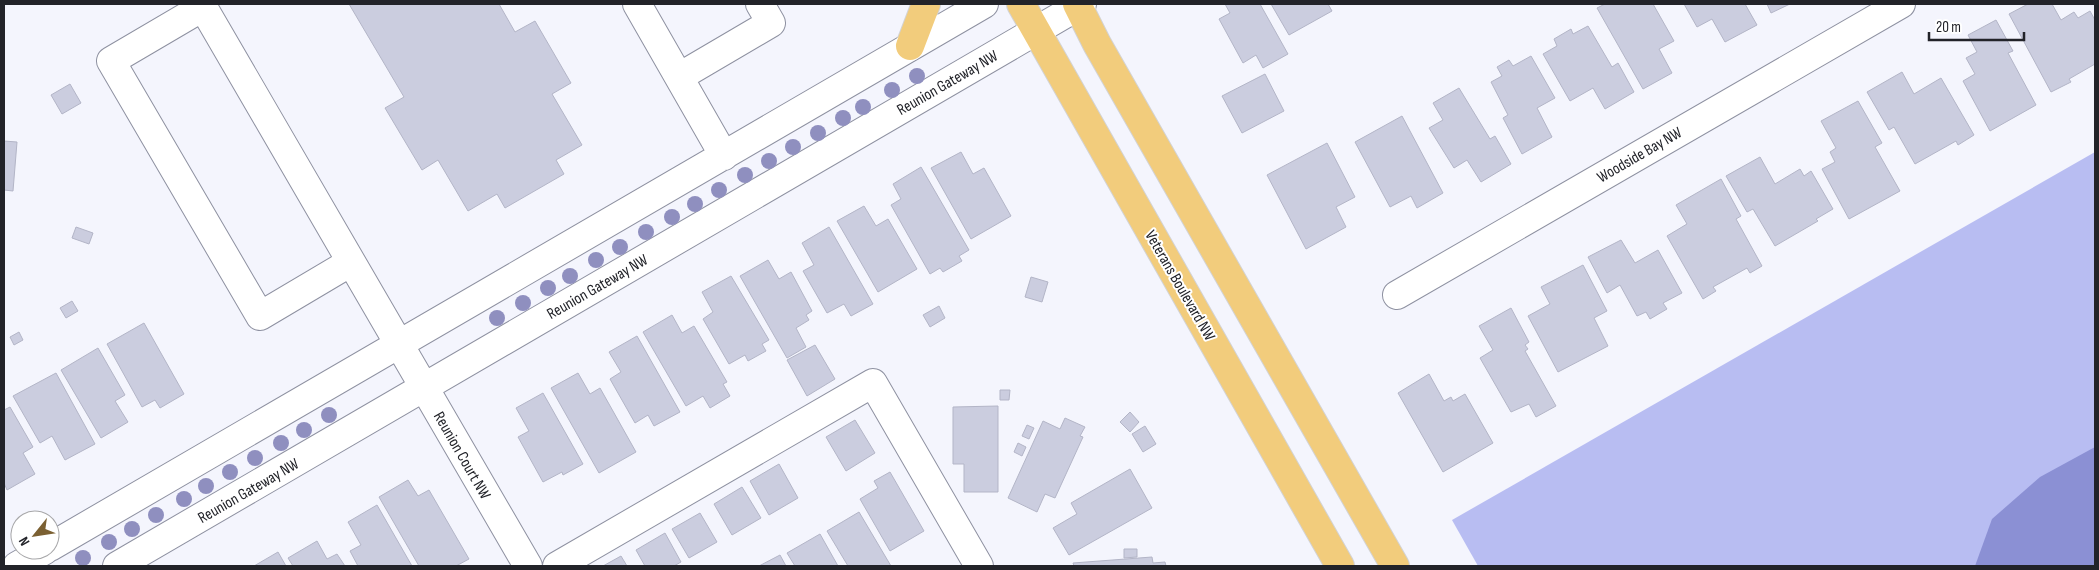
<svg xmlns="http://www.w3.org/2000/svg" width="2099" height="570" viewBox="0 0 2099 570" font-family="'Sofia Sans Condensed',sans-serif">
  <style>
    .green { fill: #b8bdf2 }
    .water { fill: #8b90d4 }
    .building { fill: #cbcddf; stroke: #b3b5c7 }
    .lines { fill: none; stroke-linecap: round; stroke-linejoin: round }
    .minor-casing { stroke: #8e91a1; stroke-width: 30 }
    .major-casing { stroke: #d3d3d4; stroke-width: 30 }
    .minor { stroke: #fff; stroke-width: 28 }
    .major { stroke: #f2cc7c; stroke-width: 28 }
    .tree { fill: #8f8fbf }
    .labels { text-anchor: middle; stroke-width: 4; stroke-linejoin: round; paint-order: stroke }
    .street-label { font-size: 16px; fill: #222329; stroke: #fff }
  </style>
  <rect width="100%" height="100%" fill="#f4f5fd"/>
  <path class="green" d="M2095,152V566H1478L1452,520Z"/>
  <path class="water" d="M2095,447V566H1975L1992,519L2040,477Z"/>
  <path class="building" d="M349,4H499L515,32L535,21L571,83L552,94L582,145L556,160L564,174L505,208L497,194L468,211L438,160L422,170L385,108L404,97Z
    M1225,4H1260L1288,54L1263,68L1256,55L1243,63L1219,19L1230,13Z
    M1271,4H1328L1332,11L1289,35Z
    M1605,4H1653L1674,41L1659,49L1672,73L1643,89L1597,8Z
    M1684,4H1745L1757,25L1725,42L1712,19L1697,27Z
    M1767,4H1790L1771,13Z
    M2028,4H2052L2061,20L2074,12L2078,18L2090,11L2095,20V64L2069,79L2071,82L2051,92L2009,14Z
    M1996,20L2013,51L2008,53L2036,105L1990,131L1963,81L1975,74L1966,58L1977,52L1968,35Z
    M1588,26L1612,67L1618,63L1634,92L1605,109L1593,88L1570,101L1543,54L1557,46L1554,39L1571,29L1573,34Z
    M1531,56L1555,98L1537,108L1552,137L1522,154L1503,118L1508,115L1491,82L1502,76L1497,67L1509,60L1513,66Z
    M1902,72L1914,94L1941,78L1974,135L1958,145L1956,141L1915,164L1894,127L1889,130L1867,92Z
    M1265,74L1284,111L1242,133L1222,96Z
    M70,84L81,103L62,114L51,95Z
    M1459,88L1490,139L1495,136L1511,164L1481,182L1467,160L1454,168L1429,128L1443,120L1433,103Z
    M1858,101L1882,143L1875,147L1900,191L1849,219L1822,169L1835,162L1830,152L1836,148L1821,121Z
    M1402,116L1443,193L1417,208L1411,196L1390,207L1355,142Z
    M4,141L17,142L13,191L4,190Z
    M1327,143L1355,197L1336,207L1346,227L1306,249L1267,175Z
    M961,152L973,174L984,168L1011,216L971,239L931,168Z
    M1760,157L1775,184L1800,169L1804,176L1811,171L1833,209L1816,219L1818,221L1775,246L1753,209L1747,212L1726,176Z
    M921,167L969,250L959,256L962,261L943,272L940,268L930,274L891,205L901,199L893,184Z
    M1721,179L1741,216L1736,219L1762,266L1750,273L1747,268L1713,287L1716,291L1703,299L1667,236L1687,224L1676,205Z
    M864,206L876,226L888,219L917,269L878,292L837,221Z
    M76,227L93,233L89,244L72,238Z
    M829,227L873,304L851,316L844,304L827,313L803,271L814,265L802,243Z
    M1621,240L1635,263L1658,250L1682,293L1663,303L1667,309L1650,319L1646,312L1637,316L1620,285L1607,293L1588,257Z
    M768,260L779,279L791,272L812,311L806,315L809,320L796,328L806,347L787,358L740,276Z
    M1583,265L1607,311L1594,318L1608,346L1558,372L1528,316L1550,304L1541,287Z
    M731,276L769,340L762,344L766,351L748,361L745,355L729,364L703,319L713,312L702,292Z
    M1031,277L1048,282L1042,302L1025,297Z
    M72,301L78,311L66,318L60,308Z
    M939,306L945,318L930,327L923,315Z
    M1511,308L1529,342L1525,345L1528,349L1525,351L1556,406L1536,417L1529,404L1511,412L1480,358L1493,350L1479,326Z
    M672,315L682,333L694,326L727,382L723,384L730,396L710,408L703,396L686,406L643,332Z
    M144,323L184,394L160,408L155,400L142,407L107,344Z
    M19,332L23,340L14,345L10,337Z
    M637,336L680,412L654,426L648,415L635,423L610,379L621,372L609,352Z
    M815,345L835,379L807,396L787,360Z
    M98,348L125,395L115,401L128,422L101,438L61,370Z
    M56,373L95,444L65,460L52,436L40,443L13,396Z
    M578,373L590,394L600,388L636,452L599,473L551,388Z
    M1429,374L1444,401L1451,397L1453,401L1465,394L1493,443L1443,472L1398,393Z
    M1000,390H1010L1009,400H1000Z
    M543,393L583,464L563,475L562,472L543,482L518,437L529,431L516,408Z
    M998,406V492H964V464H953V407Z
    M10,407L33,447L23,453L35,474L7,490L4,483V410Z
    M1130,412L1139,422L1130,432L1120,422Z
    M1065,418L1085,427L1080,436L1083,437L1055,498L1045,494L1037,512L1008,498L1043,421L1060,429Z
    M855,420L875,453L846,471L826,437Z
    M1027,425L1034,428L1029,439L1022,436Z
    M1145,426L1156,444L1143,452L1132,434Z
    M1018,443L1026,447L1022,456L1014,452Z
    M779,464L798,498L769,515L750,481Z
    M1130,469L1152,508L1069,555L1053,528L1077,514L1071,503Z
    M890,472L924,531L890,551L860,499L878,488L874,481Z
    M408,480L418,496L429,490L469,559L456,566H419L379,497Z
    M742,487L761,518L732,535L714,504Z
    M377,505L412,566H358L350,551L361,545L348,522Z
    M859,512L891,566H848L827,531Z
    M700,513L717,542L689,558L672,529Z
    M665,533L681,562L674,566H645L636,550Z
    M820,534L838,566H795L787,553Z
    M317,541L327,559L337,554L345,566H293L288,558Z
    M1124,549H1137V557L1124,558Z
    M278,552L286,566H254Z
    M780,555L786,566H759Z
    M621,556L627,566H603Z
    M1152,557L1153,563L1165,562L1166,566H1074L1073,563Z"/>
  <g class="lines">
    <g class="minor-casing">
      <path id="minor" d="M637,4L724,156
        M679,77L771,23L760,4
        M351,262L260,316L111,61L203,7L528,566
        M1397,295L1901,4
        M50,547L984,4
        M17,566L45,550
        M117,566L1082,4
        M557,566L873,383L979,566"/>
    </g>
    <g class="major-casing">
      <path id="major" d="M1021,4L1340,566
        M1077,4L1097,44L1395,566
        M910,46L926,4"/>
    </g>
    <use href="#minor" class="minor"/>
    <use href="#major" class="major"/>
  </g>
  <g class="tree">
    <circle cx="917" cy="76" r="8"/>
    <circle cx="892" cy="90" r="8"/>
    <circle cx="863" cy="107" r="8"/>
    <circle cx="843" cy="118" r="8"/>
    <circle cx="818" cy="133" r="8"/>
    <circle cx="793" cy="147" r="8"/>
    <circle cx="769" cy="161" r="8"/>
    <circle cx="745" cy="175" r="8"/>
    <circle cx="719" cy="190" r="8"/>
    <circle cx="695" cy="204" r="8"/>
    <circle cx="672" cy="217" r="8"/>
    <circle cx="646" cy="232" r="8"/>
    <circle cx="620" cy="247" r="8"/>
    <circle cx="596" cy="260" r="8"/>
    <circle cx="570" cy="276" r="8"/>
    <circle cx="548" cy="288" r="8"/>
    <circle cx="523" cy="303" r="8"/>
    <circle cx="497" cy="318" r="8"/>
    <circle cx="329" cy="415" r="8"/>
    <circle cx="304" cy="430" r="8"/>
    <circle cx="281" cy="443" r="8"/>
    <circle cx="255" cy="458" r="8"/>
    <circle cx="230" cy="472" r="8"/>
    <circle cx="206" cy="486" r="8"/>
    <circle cx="184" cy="499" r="8"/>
    <circle cx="156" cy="515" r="8"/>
    <circle cx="132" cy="529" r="8"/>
    <circle cx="109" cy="542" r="8"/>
    <circle cx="83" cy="558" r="8"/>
  </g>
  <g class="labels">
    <g class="street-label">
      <text transform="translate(947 82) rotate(-30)" y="6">Reunion Gateway NW</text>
      <text transform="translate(1639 154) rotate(-30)" y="6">Woodside Bay NW</text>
      <text transform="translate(1181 285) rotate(60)" y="6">Veterans Boulevard NW</text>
      <text transform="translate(597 286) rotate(-30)" y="6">Reunion Gateway NW</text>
      <text transform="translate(463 455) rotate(60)" y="6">Reunion Court NW</text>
      <text transform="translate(248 490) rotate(-30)" y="6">Reunion Gateway NW</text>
    </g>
  </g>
  <rect width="2099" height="570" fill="none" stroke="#222329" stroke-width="10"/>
  <g transform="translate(35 535) rotate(240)"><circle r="24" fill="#ffffff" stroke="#a7a7a9"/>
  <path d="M0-4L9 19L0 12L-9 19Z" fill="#7b6032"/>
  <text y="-8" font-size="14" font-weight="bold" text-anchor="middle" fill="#222329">N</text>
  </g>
  <path d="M1929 32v8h95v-8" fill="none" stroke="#222329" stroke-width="2.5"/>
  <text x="1936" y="32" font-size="15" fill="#222329" stroke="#ffffff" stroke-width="4" paint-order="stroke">20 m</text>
</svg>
